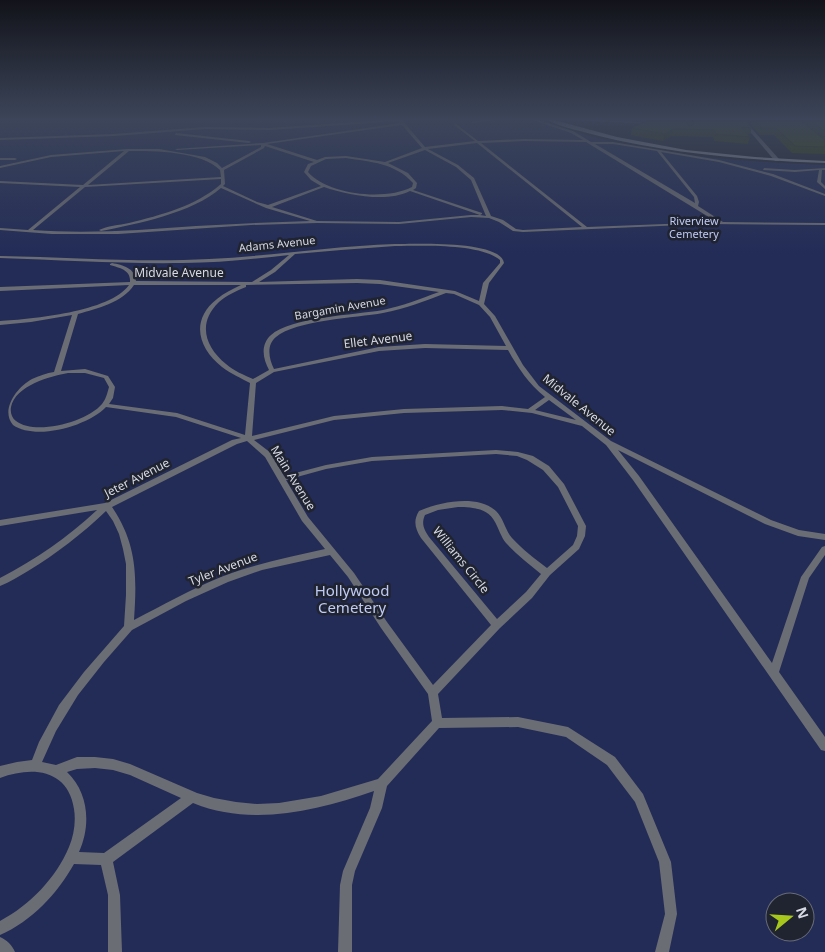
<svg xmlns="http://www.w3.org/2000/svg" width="825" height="952" viewBox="0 0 825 952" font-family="'Noto Sans',sans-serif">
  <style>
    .green { fill: #232c57; fill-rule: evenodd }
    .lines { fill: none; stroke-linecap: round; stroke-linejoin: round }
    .lane { fill: #6b6d74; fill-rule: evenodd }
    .street { fill: #6b6d74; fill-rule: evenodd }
    .secondary { fill: #9497a2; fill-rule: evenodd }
    .wall { fill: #374203 }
    .shaded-wall { fill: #2d3602 }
    .building { fill: #404d03; stroke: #2d3602 }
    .labels { text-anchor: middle; stroke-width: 5; stroke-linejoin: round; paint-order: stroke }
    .far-park-label { font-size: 11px; fill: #bfcbf4; stroke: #202330 }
    .far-street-label { font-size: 11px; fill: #d7dae3; stroke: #202330 }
    .street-label { font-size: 12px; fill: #d7dae3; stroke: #202330 }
    .near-park-label { font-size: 15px; fill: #bfcbf4; stroke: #202330 }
  </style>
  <rect width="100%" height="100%" fill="#202330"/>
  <path class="green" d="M0,120H540C629,154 730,161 825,165V952H0ZM775,902H805V932H775Z"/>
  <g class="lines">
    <path class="lane" d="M387,120H402L425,147L475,141L454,125L455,123L478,141L524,139L583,140L571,133L533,120H538L573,131L591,142H613L719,160L773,174L825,194V196L771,176L719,162L661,152L697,196L699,202L698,206L723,222L825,223V225L706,224L523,232L513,231L499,222L489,218L471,217L399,224L317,223L251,225L118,234H52L0,230V228L28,230L80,187L0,183V181L83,185L124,151L51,157L0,168V166L51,155L128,149H159L205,157L217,163L222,168L261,147V145L177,150L175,149L263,143L401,123L399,121L269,130L205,129L114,136L0,140V138L114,134L205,127L269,128ZM401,125H402L422,148L385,162L346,156L325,157L317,160L267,144ZM524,141L586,142L717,222L587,227L481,143ZM477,143L582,227L523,230L516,229L503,220L491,216L474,178L458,165L428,149ZM595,144H613L657,151L694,197L695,203ZM265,146L314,162L308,164L304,172L311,180L321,186L268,205L257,202L223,186L225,184L224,170L264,148ZM425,150L456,167L471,180L486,216L480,215L482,214V213L413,190L416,188L417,183L408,173L388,163ZM129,151C155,151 201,151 220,170L221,177L88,185ZM346,158C371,162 395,163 413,183L412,187C385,201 328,195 308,172L311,166L326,159ZM221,179V184C196,206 161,215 129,223C119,225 107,226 99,230L101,231C137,224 192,213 221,188L266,208L310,221C272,222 234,224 196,226C142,230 87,234 33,230L85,187ZM324,187C348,195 387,203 410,191L480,215H471L399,222L317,221L272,207Z
      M485,120H496L473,123L471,122Z
      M572,120H597L654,123L652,124Z
      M176,133L249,141L251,142L249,143L175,135Z
      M0,158H15L17,159L15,160H0Z
      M764,168L795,170L825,168V170H822L821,182L825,186V189L817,182L819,170L795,172L763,170Z
      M395,244C414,244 501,240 504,263L489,283L484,304L495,316L523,365L539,386L611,441L771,520L799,530L825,534V540L798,536L765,524L618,450L639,476L772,663L801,577L822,547L825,546V555L809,578L779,672L825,737V751L821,750L633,480L606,445L582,426L532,413L502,410L404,413L334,420L254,440L271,453L284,476L326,465L372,457L496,450L518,452L533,456L549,466L564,484L586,526L585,536L579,549L550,575L532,598L500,628L438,694L442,718L518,717L568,727L615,757L643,794L671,862L677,914L669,952H655L665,914L659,862L635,802L607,765L566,737L518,727L439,728L387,786L382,808L355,871L352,885V952H338L340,885L343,871L370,808L374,791C316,811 252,827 193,803L113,862L120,895L122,952H108V895L101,865L74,864C57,894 32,921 0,935V921C30,905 56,878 69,847C74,835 76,821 74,809C68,769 32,766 0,778V766L17,762L32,760L39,742L59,705L84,672L124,626L126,595V564L123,549L119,534L113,521L106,511C82,534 56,554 28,571C19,576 10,582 0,586V578C35,560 68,537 97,510L0,526V520L105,503L232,440L241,438L176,417L106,407C88,426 36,441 13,425C0,410 17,387 32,379C39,376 47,373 54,372L72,315L31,322L0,325V321C32,319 110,312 129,285L0,291V287L130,282C131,270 120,268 110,265V264L112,263C123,265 135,268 136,281L252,282L271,270L289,255C253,259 218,263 183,263C122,264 61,260 0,258V256C70,257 140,263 209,259C271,256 333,246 395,244ZM395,246C422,246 479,243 500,260V263L483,283L479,301L455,291L380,280L357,279L259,282L275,272L295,254L341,250ZM357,283L380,284L439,292C420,299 402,306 383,310C355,315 291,317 271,335C260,345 263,359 269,370L253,379C244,375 234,371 226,364C205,347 197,323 219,302C227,295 236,291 246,287V285ZM134,285H241C233,289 224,293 217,299C190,320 198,348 222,367C231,374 241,378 250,383L245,435L177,413L109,404L113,398L115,387L108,376L85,369L61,371L78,314C98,308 122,303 134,285ZM446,293L454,294L479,305L490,317L506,346L425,344L379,347L274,369C269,359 266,345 276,337C296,320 356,318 383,313C405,309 425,301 446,293ZM425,348L508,350C518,368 529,384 545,397L528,409L502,406L404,409L334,416L252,436L256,383L274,372L379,351ZM68,373H85L104,378L109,387C107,394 106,399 102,404C87,422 35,436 16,421C12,418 10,413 11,407C15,386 50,376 68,373ZM549,400L576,420L535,410ZM247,441L265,457L302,521L325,549C290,557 255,564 221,577C191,589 163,605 134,620C137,576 137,544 112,507L237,444ZM496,454L517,456L527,460L543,470L558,487L578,526L577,536L573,545L547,568C535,559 522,549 512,538C505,530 504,519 496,511C477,494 440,502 419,511C413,521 415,528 421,538L491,625L433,685L387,622L354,573L308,517L286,480L326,469L372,461ZM458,507C472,507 488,508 495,522C499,529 501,537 506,543C516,554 529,564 541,574L526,592L497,619L429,537C424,529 421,524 425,515L438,510ZM330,555L348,577L381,628L428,694L432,721L378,779L321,796L279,803L257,804L236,802L214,798L197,793L130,764L113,759L95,757H77L56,765L42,762L56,731L78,695L104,662L132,630L186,601L228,582L262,570ZM95,768L113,770L130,775L181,798L104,853L79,852C91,825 89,793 67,772L77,769Z
      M0,937C7,940 12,945 15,952H0Z"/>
    <path class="street" d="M740,120H744L779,159V161H775Z"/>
    <path class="secondary" d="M548,120H554L617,137L686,150L755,157L825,161V163C749,160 673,154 599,136C582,131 562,128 548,120Z"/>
  </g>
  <path class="wall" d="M648,120H745L752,128L750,134H748L750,137L748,144L714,141L713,137L672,136L663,141L631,135L632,128Z
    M746,120H825V154L792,153L774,135H760Z"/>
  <path class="shaded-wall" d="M673,129L672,136L663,141L665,134Z"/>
  <path class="building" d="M648,120H685L689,126L693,125L694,122L692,120H745L752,128L741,127L750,137L716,134L715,130L673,129L665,134L632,128Z
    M754,120H800L825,140V147L795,146L776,128H762Z
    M810,120H825V132Z"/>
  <linearGradient id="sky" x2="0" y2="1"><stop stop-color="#12131a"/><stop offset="0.47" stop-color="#3c4559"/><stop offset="1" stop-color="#3c4559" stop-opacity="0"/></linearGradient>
  <rect width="825" height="253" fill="url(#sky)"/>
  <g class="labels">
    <g class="far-park-label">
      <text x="694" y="225">Riverview<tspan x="694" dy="13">Cemetery</tspan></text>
    </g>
    <g class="far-street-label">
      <text transform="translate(277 244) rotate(-6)" y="4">Adams Avenue</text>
      <text transform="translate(340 308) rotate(-10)" y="4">Bargamin Avenue</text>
    </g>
    <g class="street-label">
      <text x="179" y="277">Midvale Avenue</text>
      <text transform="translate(378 340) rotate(-7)" y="4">Ellet Avenue</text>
      <text transform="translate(579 405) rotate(39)" y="4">Midvale Avenue</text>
      <text transform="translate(137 478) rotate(-27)" y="4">Jeter Avenue</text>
      <text transform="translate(293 478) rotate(58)" y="4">Main Avenue</text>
      <text transform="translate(461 560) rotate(51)" y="4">Williams Circle</text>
      <text transform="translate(223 569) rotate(-21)" y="4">Tyler Avenue</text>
    </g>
    <g class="near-park-label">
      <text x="352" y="596">Hollywood<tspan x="352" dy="17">Cemetery</tspan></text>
    </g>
  </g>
  <g transform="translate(790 917) rotate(72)"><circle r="24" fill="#202330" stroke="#696c78"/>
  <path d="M0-4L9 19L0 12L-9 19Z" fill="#a8c71d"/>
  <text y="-8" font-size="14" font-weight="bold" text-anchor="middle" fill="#d7dae3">N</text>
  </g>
</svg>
